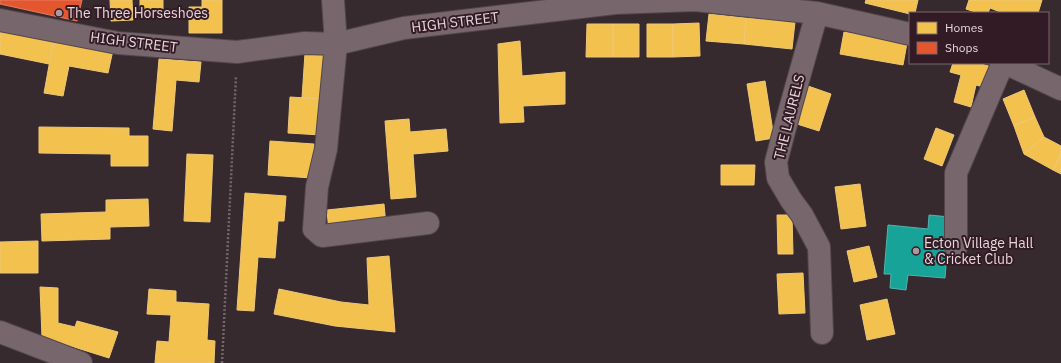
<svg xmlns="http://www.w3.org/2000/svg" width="1061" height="363" viewBox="0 0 1061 363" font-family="'IBM Plex Sans',sans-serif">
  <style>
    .homes { fill: #f2c14e; stroke: #eec778 }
    .shops { fill: #e4572e; stroke: #e47d62 }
    .public { fill: #17a398; stroke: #55b2ac }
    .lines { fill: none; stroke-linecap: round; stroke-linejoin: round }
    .minor-casing { stroke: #52464b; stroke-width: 24 }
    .path { stroke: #75666c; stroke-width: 2.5; stroke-dasharray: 2 2; stroke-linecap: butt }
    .minor { stroke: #78666d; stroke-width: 22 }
    .poi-dot { fill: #a89a9e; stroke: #321b24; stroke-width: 1.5 }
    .labels { text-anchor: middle; stroke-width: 4; stroke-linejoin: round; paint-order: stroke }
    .poi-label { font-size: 14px; fill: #e5d6db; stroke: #321b24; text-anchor: start }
    .street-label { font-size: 14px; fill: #e5d6db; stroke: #321b24 }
  </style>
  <rect width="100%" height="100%" fill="#372a2e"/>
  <path class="homes" d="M110,0H132L133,20L111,21Z
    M140,0H163V9L140,10Z
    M202,0H222V33H189V7H202Z
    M866,0H918L915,13L910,14L865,3Z
    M969,0H1042L1038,13H1003L990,8L988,13H978L966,9Z
    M709,14L746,18L744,44L706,41Z
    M746,18L795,22L792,49L744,44Z
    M699,23L700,56L673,57V24Z
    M587,24H613V57H586Z
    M613,24H639V57H613Z
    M647,24H673V57H647Z
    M0,32L54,38L49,64L0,54Z
    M844,32L907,43L903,65L840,54Z
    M54,38L113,50L108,73L69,66L63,96L44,93Z
    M520,41L522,76L565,72V104L523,106L524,122L500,123L498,44Z
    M305,53L326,54L323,99L302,98Z
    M159,59L201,62L199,82L176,80L172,131L153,129Z
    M953,63H977L992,67L987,88L976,85L971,107L954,102L961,75L950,72Z
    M765,81L774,138L756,141L747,84Z
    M808,86L831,94L819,131L797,124Z
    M1024,90L1035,117L1014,126L1003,99Z
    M290,97L323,99L321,135L288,133Z
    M1035,117L1044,137L1024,154L1014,126Z
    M409,119L410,132L446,129L448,151L413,154L416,197L391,199L385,121Z
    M39,127L129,128V136H148V166H111V154L39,153Z
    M936,128L954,135L942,166L924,159Z
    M1044,137L1061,146V154L1053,170L1024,154Z
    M270,141L314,144L312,178L268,175Z
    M187,154L213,155L210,222L184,221Z
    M1061,154V174L1053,170Z
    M721,165H755L754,185H721Z
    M860,184L866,226L841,229L835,187Z
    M245,193L286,196L284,221H278L275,258L258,257L254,311L237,310Z
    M148,199L149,226L110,227V239L42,241L41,214L106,212V200Z
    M384,204L386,226L329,232L327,210Z
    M777,215H792L793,254H778Z
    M38,241V273H0V242Z
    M869,246L877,277L854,282L847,251Z
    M389,256L395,332L335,326L274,314L279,289L341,302L369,305L367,258Z
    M803,273L805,313L779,314L777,274Z
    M40,287L58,288V323L75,327L77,321L118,332L109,358L42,337Z
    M149,289L176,291V302L209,304L207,340L215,341L214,363H155L157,341L169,342L171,315L147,314Z
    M887,299L895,334L867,340L860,305Z"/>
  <path class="shops" d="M0,0H82L77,21L0,4Z"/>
  <path class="public" d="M929,215L950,217L945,278L908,275L906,290L890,288L891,274H884L888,225L928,229Z"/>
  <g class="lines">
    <g class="minor-casing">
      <path id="minor" d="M333,0L336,44L326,149L317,187L314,229L322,236L428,223
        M817,13L790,109L776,162L778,178L791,200L802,215L819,247L822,333
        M0,20L118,43L237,52L305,43L336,44L404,28L615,3L695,0L817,13L910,34
        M1005,63L1061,89
        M956,247V173L1003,63
        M0,332L81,363"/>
    </g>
    <path class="path" d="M222,363L236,76"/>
    <use href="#minor" class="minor"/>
  </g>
  <g class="poi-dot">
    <circle cx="59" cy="13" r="4"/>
    <circle cx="916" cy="251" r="4"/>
  </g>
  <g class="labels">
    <g class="poi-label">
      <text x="67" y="18">The Three Horseshoes</text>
      <text x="924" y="248">Ecton Village Hall<tspan x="924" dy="16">&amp; Cricket Club</tspan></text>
    </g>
    <g class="street-label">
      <text transform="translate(455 22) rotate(-7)" y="5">HIGH STREET</text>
      <text transform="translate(134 42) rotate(7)" y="5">HIGH STREET</text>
      <text transform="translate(789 117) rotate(-76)" y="5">THE LAURELS</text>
    </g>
  </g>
  <rect x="909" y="12" width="140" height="52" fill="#321b24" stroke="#7a666d"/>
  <rect x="917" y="22" width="20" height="12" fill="#f2c14e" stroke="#7a666d"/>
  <text x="945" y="32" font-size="12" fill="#e5d6db">Homes</text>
  <rect x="917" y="42" width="20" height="12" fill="#e4572e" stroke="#7a666d"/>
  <text x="945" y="52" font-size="12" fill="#e5d6db">Shops</text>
</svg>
